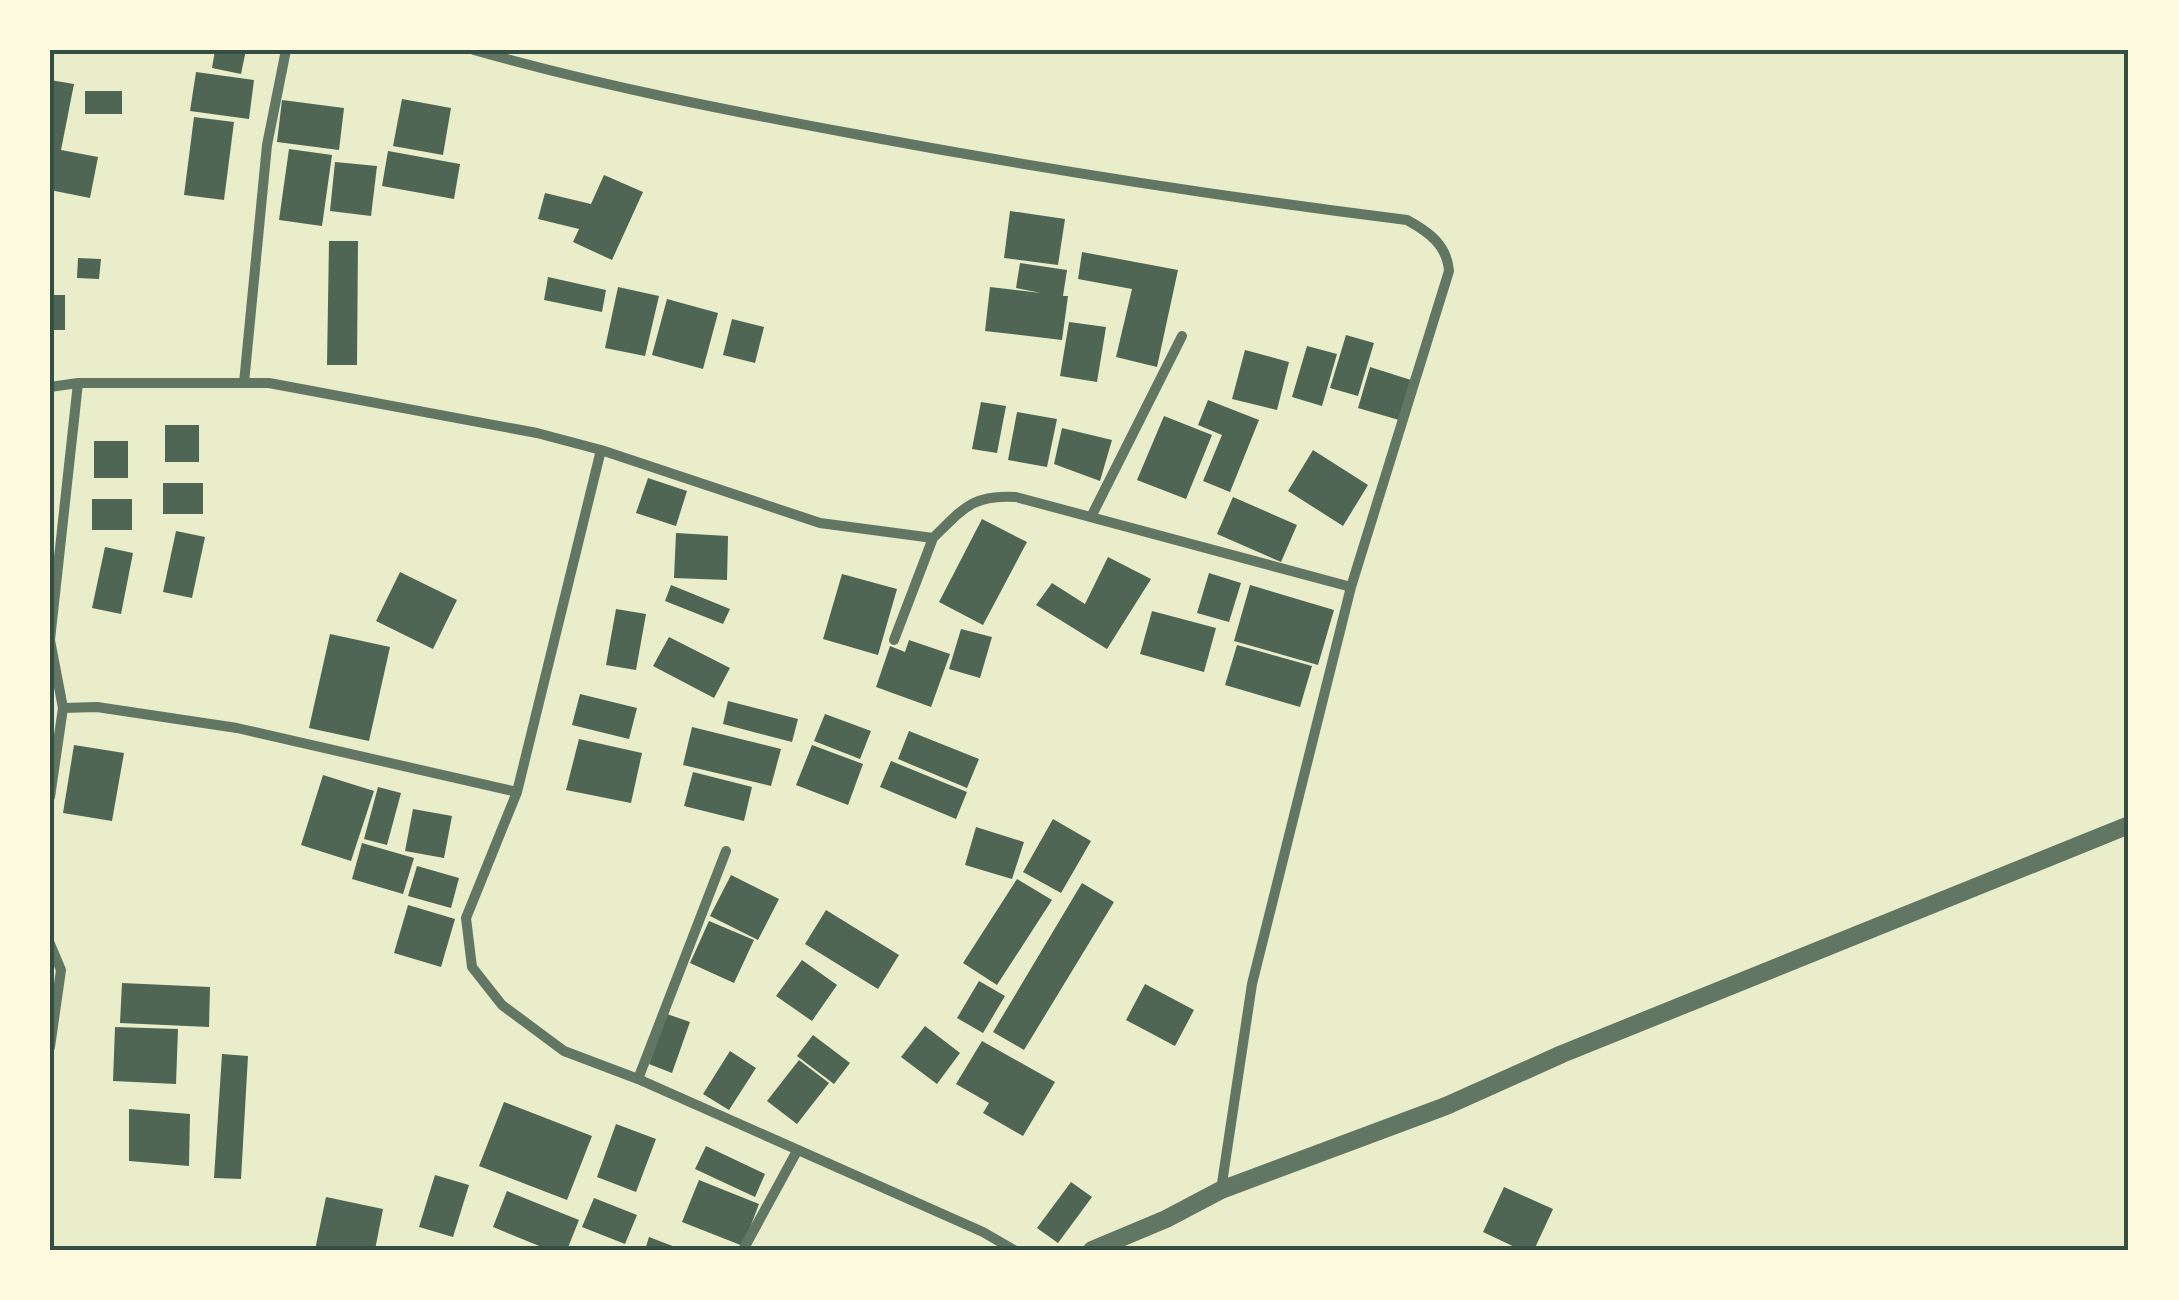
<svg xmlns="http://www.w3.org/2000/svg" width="2179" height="1300" viewBox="0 0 2179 1300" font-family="'Fira Sans',sans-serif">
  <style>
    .building { fill: #4f6655 }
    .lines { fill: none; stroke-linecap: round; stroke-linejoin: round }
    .minor { stroke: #617663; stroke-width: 10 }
    .tertiary { stroke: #617663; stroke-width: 18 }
    .neatline { fill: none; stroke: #344e41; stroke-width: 4 }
  </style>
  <rect width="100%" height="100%" fill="#e9edc9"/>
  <path class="building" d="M215,50H246L241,74L212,68Z
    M196,72L254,80L249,119L190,111Z
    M50,80L74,84L61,150L98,157L90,198L50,190Z
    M85,91H122V114H85Z
    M402,99L451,108L443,155L393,146Z
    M282,100L344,108L339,150L277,142Z
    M194,117L234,122L224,200L184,195Z
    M289,149L332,155L322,226L279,220Z
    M388,151L460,164L454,199L382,186Z
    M335,162L377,166L371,216L330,211Z
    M604,175L643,192L612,260L573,242L579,229L538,219L545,193L591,204Z
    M1010,211L1065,219L1058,265L1004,258Z
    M329,241H358L357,365H327Z
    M1082,252L1178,270L1157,367L1116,357L1132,289L1078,279Z
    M78,258L101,259L99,279L77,278Z
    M1020,263L1067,270L1063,296H1068L1062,340L985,331L990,287L1041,293L1016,288Z
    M548,277L606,290L602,312L544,300Z
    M618,287L659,296L645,356L605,348Z
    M50,295H65V330H50Z
    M667,299L718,313L703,369L652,355Z
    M732,319L764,327L755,363L723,355Z
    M1069,322L1106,327L1097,382L1060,376Z
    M1346,335L1374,343L1358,396L1330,388Z
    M1307,346L1337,354L1322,406L1292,397Z
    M1245,350L1289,362L1277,410L1232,399Z
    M1370,367L1411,380L1399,420L1358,408Z
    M1208,400L1259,420L1230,492L1203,481L1222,435L1198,425Z
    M981,402L1006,406L997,453L972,449Z
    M1017,412L1057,419L1047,467L1008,460Z
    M1164,416L1212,435L1186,499L1137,480Z
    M165,425H199V462H165Z
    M1062,428L1112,440L1100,481L1054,464Z
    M94,441H128V478H94Z
    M1313,450L1368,485L1343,526L1288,491Z
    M648,478L687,491L676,526L636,513Z
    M163,483H203V514H163Z
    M1233,497L1297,525L1281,562L1217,534Z
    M92,499H132V530H92Z
    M982,519L1027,542L983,625L939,602Z
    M176,531L205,537L192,598L163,592Z
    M676,533L728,536L727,580L674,578Z
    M105,547L133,553L121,614L92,608Z
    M1108,557L1151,579L1107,649L1036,605L1052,583L1085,604Z
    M400,572L457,600L433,649L376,621Z
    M1209,573L1241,583L1229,622L1197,613Z
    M842,574L897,589L878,655L823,639Z
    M671,585L730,609L723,624L665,601Z
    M1250,585L1334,610L1318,665L1234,641Z
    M616,609L646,614L636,670L606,665Z
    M1152,611L1216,628L1204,672L1140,654Z
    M961,629L992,637L980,678L949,669Z
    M330,634L390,647L369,741L309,728Z
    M669,637L730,668L714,698L653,666Z
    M909,640L950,654L931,707L876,687L890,646L905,652Z
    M1237,645L1312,666L1300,707L1225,685Z
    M580,694L637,708L629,739L572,725Z
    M728,701L798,719L792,742L723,724Z
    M825,714L871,731L860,759L814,741Z
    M692,727L781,749L771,786L683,765Z
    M909,731L979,759L967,788L898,759Z
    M579,739L642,753L631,803L566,790Z
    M74,745L124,753L112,821L63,813Z
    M812,745L863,764L848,805L796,785Z
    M891,761L967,792L956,819L880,787Z
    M693,772L752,787L744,821L684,806Z
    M323,775L374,791L351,861L301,845Z
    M378,787L401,793L387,845L364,839Z
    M413,809L452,816L444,858L405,851Z
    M1053,819L1091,841L1061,893L1023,872Z
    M976,827L1024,842L1012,879L965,865Z
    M362,843L414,858L403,894L352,879Z
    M417,866L459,878L451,908L408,896Z
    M731,875L779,899L758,940L710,916Z
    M1017,879L1052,900L997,985L963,963Z
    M1082,883L1114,902L1024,1050L993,1032Z
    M408,905L455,919L441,967L394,953Z
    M826,910L899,955L878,989L805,944Z
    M709,921L754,940L734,983L690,963Z
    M802,960L837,985L812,1021L776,996Z
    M979,981L1005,996L983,1033L957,1018Z
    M122,983L210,987L209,1027L120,1023Z
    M1145,984L1194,1010L1175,1046L1126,1020Z
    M667,1014L690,1022L672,1073L649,1064Z
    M925,1026L960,1053L937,1084L901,1057Z
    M115,1027L178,1029L176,1084L113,1081Z
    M813,1035L850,1063L834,1084L797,1056Z
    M982,1041L1055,1082L1023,1136L983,1113L989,1103L956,1084Z
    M730,1051L756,1068L729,1110L703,1094Z
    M222,1054L248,1056L241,1179L214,1178Z
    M799,1060L829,1083L797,1124L767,1101Z
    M504,1102L592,1136L567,1200L479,1166Z
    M129,1109L190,1114L189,1166L129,1161Z
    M616,1124L656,1139L636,1192L597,1177Z
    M706,1146L765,1174L755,1197L695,1169Z
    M435,1175L469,1185L453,1237L419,1227Z
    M699,1180L759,1204L743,1246L682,1222Z
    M1071,1182L1092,1197L1058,1243L1037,1228Z
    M1504,1187L1553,1209L1534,1250H1521L1483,1232Z
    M507,1191L579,1220L567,1250H549L493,1227Z
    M326,1197L383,1209L375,1250H315Z
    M594,1198L637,1215L625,1244L582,1227Z
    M649,1237L683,1250H645Z"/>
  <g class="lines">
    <path class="minor" d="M474,50C601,86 730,111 860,135C1042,169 1223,197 1407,220C1429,232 1447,245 1449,271L1351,587L1252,984L1221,1190
      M244,383L267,145L286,50
      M50,387L78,383H269L537,433L601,450L820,523L933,538C963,509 972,494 1016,497L1351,587
      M1091,517L1182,336
      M894,640L933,538
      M63,708L50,640L78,383
      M517,792L466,918L472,967L502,1005L564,1051L638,1079L983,1232L1014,1250
      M50,797L63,708L97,707L237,728L517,792L601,450
      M50,944L61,970L50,1047
      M638,1079L726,851
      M743,1250L797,1151"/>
    <path class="tertiary" d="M1092,1250L1166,1219L1221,1190L1446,1106L1562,1054L2129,825"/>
  </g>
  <rect width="2179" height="1300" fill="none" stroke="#fefae0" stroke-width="105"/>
  <rect x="52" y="52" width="2074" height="1196" class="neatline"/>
</svg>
